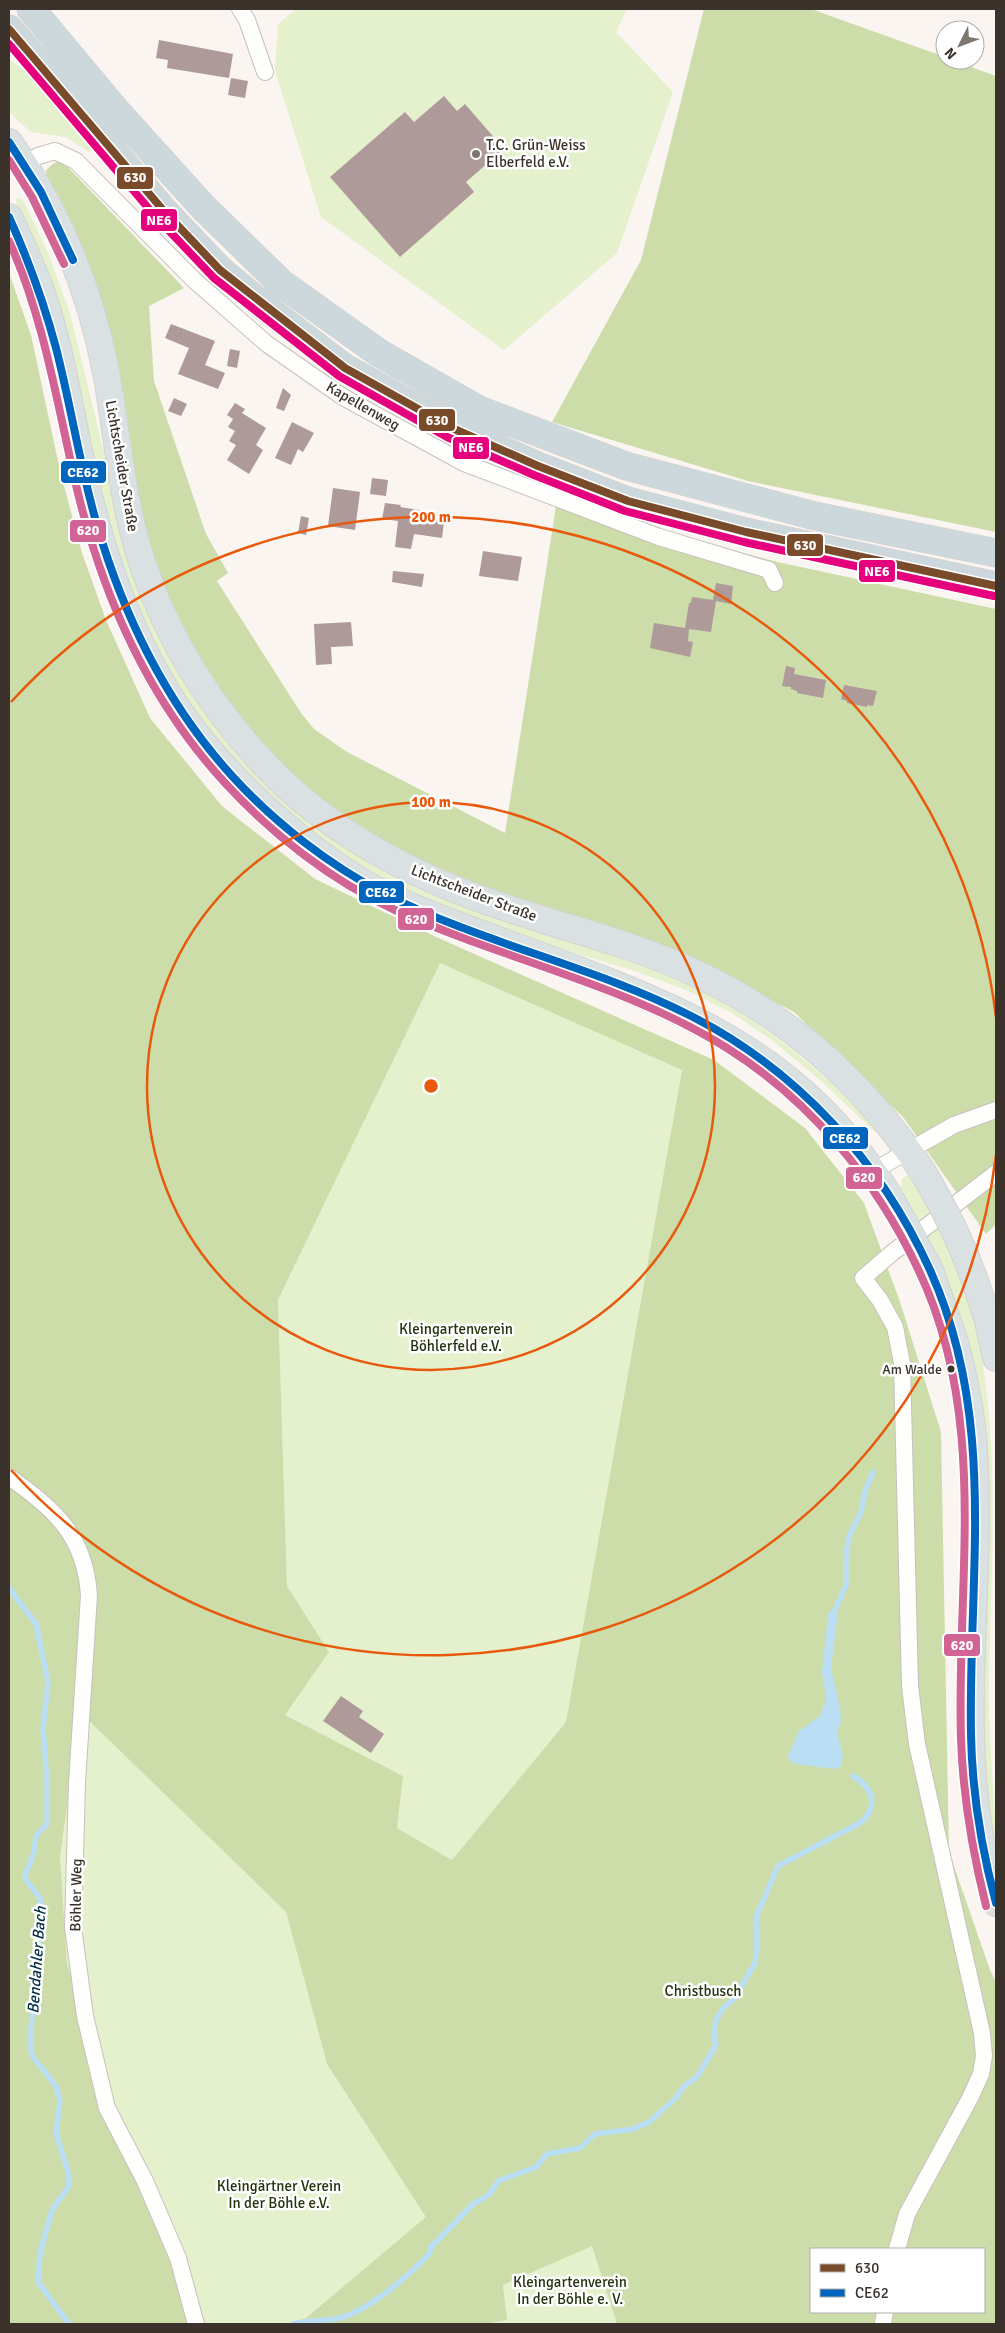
<svg xmlns="http://www.w3.org/2000/svg" width="1005" height="2333" viewBox="0 0 1005 2333" font-family="Signika,sans-serif">
  <style>
    .green { fill: #e5f0cd }
    .forest { fill: #cda; fill-rule: evenodd }
    .water { fill: #badff4 }
    .lines { fill: none; stroke-linecap: round; stroke-linejoin: round }
    .stream { stroke: #badff4; stroke-width: 5.5 }
    .building { fill: #ae9a99 }
    .minor-casing { stroke: #c7c1bb; stroke-width: 18 }
    .primary-casing { stroke: #d6d2cf; stroke-width: 28 }
    .trunk-casing { stroke: #d6d2cf; stroke-width: 29 }
    .minor { stroke: #fefefd; stroke-width: 16 }
    .primary { stroke: #d9e1e3; stroke-width: 26 }
    .trunk { stroke: #ccd8db; stroke-width: 28 }
    .primary-bridge-casing { stroke: #d6d2cf; stroke-width: 28; stroke-linecap: butt }
    .primary-bridge { stroke: #d9e1e3; stroke-width: 26 }
    .bus-1-casing { stroke: #fff; stroke-width: 11 }
    .bus-2-casing { stroke: #fff; stroke-width: 11 }
    .bus-3-casing { stroke: #fff; stroke-width: 11 }
    .bus-4-casing { stroke: #fff; stroke-width: 11 }
    .bus-1 { stroke: #7a4b2a; stroke-width: 8 }
    .bus-2 { stroke: #0065bd; stroke-width: 8 }
    .bus-3 { stroke: #d26395; stroke-width: 8 }
    .bus-4 { stroke: #e5007d; stroke-width: 8 }
    .ring { fill: none; stroke: #e8590c; stroke-width: 2.5 }
    .poi-dot { fill: #7e7770; stroke: #fff; stroke-width: 2 }
    .bus-dot { fill: #3b332b; stroke: #fff; stroke-width: 2 }
    .labels { text-anchor: middle; stroke-width: 5; stroke-linejoin: round; paint-order: stroke }
    .bus-label { font-size: 14px; fill: #3b332b; stroke: #fff; text-anchor: end }
    .poi-label { font-size: 15px; fill: #3b332b; stroke: #fff; text-anchor: start }
    .street-label { font-size: 15px; fill: #3b332b; stroke: #fff }
    .park-label { font-size: 15px; fill: #26330e; stroke: #fff }
    .water-label { font-size: 16px; font-style: italic; fill: #002e43; stroke: #fff }
    .centre { fill: #e8590c; stroke: #fff; stroke-width: 2.5 }
    .ring-label { font-size: 15px; text-anchor: middle; font-weight: bold; fill: #e8590c; stroke: #fff; stroke-width: 5; stroke-linejoin: round; paint-order: stroke }
    .line-badge { stroke: #fff; stroke-width: 2 }
    .badge-label { font-size: 14px; text-anchor: middle; font-weight: bold; fill: #fff }
  </style>
  <rect width="100%" height="100%" fill="#faf5f0"/>
  <path class="green" d="M296,9H627L616,32L673,92L617,253L504,350L321,217L275,71L278,24Z
    M9,59L39,81L95,146L89,152L66,137L31,132L15,118L9,110Z
    M17,198L23,200L48,253L70,313L106,461L223,736C251,770 280,794 314,821C328,832 342,844 357,855C391,878 431,894 469,909C542,937 619,953 690,986C763,1020 823,1071 877,1129L875,1132L821,1081L773,1041L732,1013L686,990L632,970L543,944L406,891L360,866L312,833L240,769L202,724L174,682L147,628L120,562L16,201Z
    M440,962L682,1069L566,1722L452,1860L397,1828L403,1776L285,1715L329,1652L287,1586L278,1300Z
    M908,1174L916,1180C931,1211 950,1243 962,1275C1005,1408 991,1548 989,1686C988,1743 996,1799 996,1856L987,1805L984,1752L983,1683L989,1483L982,1411L930,1244L901,1189L902,1179Z
    M80,1712L286,1912L327,2064L427,2217L306,2318L286,2324H205L187,2263L115,2108L67,1964L60,1857Z
    M592,2245L617,2324H486L506,2320L503,2285Z"/>
  <path class="forest" d="M704,9H811L945,57V60H952L996,76V532L748,481L552,422L641,260Z
    M62,161L184,288L149,306L154,381L206,534L228,573L217,581L301,713L314,729L347,752L505,833L556,506L782,563L996,609V1224L986,1234L903,1117L794,1012L704,965L540,911L393,849L341,816L295,780L248,731L214,684L177,619L155,566L47,180L46,170L54,163Z
    M9,273L31,335L61,475L82,553L106,620L150,718L222,806L315,879L434,936L714,1060L805,1128L864,1203L900,1302L941,1432L949,1852L990,1970L996,1982V2324H617L592,2246L503,2285L507,2320L486,2324H286L306,2318L426,2217L327,2064L286,1912L80,1712L60,1857L67,1964L115,2108L187,2263L205,2324H9ZM440,963L682,1070L566,1722L452,1860L397,1828L403,1776L285,1715L329,1652L287,1586L278,1300ZM811,2249H984V2312H811Z"/>
  <path class="water" d="M835,1610L838,1611L831,1668L840,1708L841,1721L837,1733L843,1755L841,1766L834,1769L796,1764L791,1762L788,1756L799,1731L820,1716L826,1699L822,1672L828,1616L827,1612Z"/>
  <g class="lines">
    <path class="stream" d="M9,1588L36,1624L48,1682L43,1729L47,1782V1824L36,1836L34,1853L25,1875L26,1880L40,1898L41,1908L30,2042L32,2056L56,2086L60,2101L56,2133L68,2172L69,2186L52,2210L40,2253L38,2282L69,2324
      M835,1610L846,1585V1555L849,1536L861,1512L865,1491L873,1472
      M293,2324C306,2320 321,2321 335,2319C367,2313 407,2277 430,2253V2248L473,2204L490,2194L498,2181L536,2167L547,2154L580,2148L595,2134L633,2129L649,2122L675,2099L684,2086L697,2077L716,2045L714,2036L716,2020L724,2007L734,1999L755,1963L757,1944L756,1917L778,1866L858,1824C880,1809 874,1788 853,1776"/>
  </g>
  <path class="building" d="M159,40L233,54L229,78L167,68L168,60L156,58Z
    M231,78L248,81L245,98L228,95Z
    M444,96L457,111L465,104L504,149L466,182L474,192L400,257L330,177L405,112L414,122Z
    M171,324L215,341L205,365L225,373L218,389L178,374L189,348L165,338Z
    M230,349L240,351L237,368L227,366Z
    M283,388L291,395L284,411L276,408Z
    M174,398L187,404L181,416L168,411Z
    M235,403L245,409L242,413L266,428L256,445L263,450L249,474L227,460L236,445L229,441L235,431L228,427L233,419L227,415Z
    M292,422L314,433L303,452L298,449L291,465L275,458Z
    M372,478L388,480L386,496L370,494Z
    M333,488L360,492L355,530L328,526Z
    M385,503L401,505L400,507L445,514L442,538L414,534L411,549L395,547L398,521L382,519Z
    M301,516L309,518L306,535L298,533Z
    M483,551L522,557L518,581L479,576Z
    M393,571L424,574L422,587L392,582Z
    M716,583L733,586L731,604L716,601L711,632L689,629L688,641L693,642L690,657L650,648L654,623L685,628L689,603H691L692,597L713,600Z
    M351,622L353,646L331,647L332,664L316,665L314,624Z
    M786,666L795,668L794,674L826,680L823,698L797,693V691L791,689V687L782,686Z
    M844,685L877,691L873,706L867,705V707L847,703V701L841,699Z
    M341,1696L363,1711L359,1717L384,1734L371,1753L323,1721Z"/>
  <g class="lines">
    <g class="minor-casing">
      <path id="minor" d="M240,9L247,20L265,72
        M25,164L38,156L55,151L76,161L194,280L267,344L343,397L464,463L659,537L769,570L775,583
        M873,1171L954,1125L996,1110
        M9,1477C54,1508 85,1536 89,1595L77,1783L73,1927L85,2016L107,2108L145,2181L178,2258L196,2324
        M897,2249L907,2214L970,2098L981,2074L984,2056L982,2033L917,1744L910,1686L902,1363L895,1327L880,1300L863,1278L892,1253L996,1173
        M883,2324L885,2312"/>
    </g>
    <g class="primary-casing">
      <path id="primary" d="M9,142C57,210 90,289 106,372C118,438 122,505 144,568C170,644 213,710 268,768C331,833 410,875 495,904C558,926 623,941 684,968C786,1013 862,1080 923,1172
        M9,217C20,240 31,264 40,288C63,352 71,421 87,487C109,581 147,679 211,752C251,799 307,849 360,881C406,908 459,925 509,944C619,985 732,1022 818,1106C845,1132 868,1163 888,1194
        M988,1321L996,1358
        M955,1342C964,1377 972,1413 974,1450C984,1602 949,1755 996,1903"/>
    </g>
    <g class="trunk-casing">
      <path id="trunk" d="M31,9L117,112L203,207L281,283L379,353L479,410L626,466L815,516L996,553
        M9,29L163,210L220,270L266,308L345,368L452,428L538,466L628,501L746,532L996,586"/>
    </g>
    <use href="#minor" class="minor"/>
    <use href="#primary" class="primary"/>
    <use href="#trunk" class="trunk"/>
    <g class="primary-bridge-casing">
      <path id="primary-bridge" d="M923,1172C953,1223 971,1263 988,1321
        M888,1194L930,1270L955,1342"/>
    </g>
    <use href="#primary-bridge" class="primary-bridge"/>
    <g class="bus-1-casing">
      <path id="bus-1" d="M9,29L163,210L220,270L345,368L452,428L538,466L628,501L746,532L996,586"/>
    </g>
    <g class="bus-2-casing">
      <path id="bus-2" d="M9,142L41,192L73,260
        M9,217C28,259 44,303 56,348C71,406 80,467 97,525C124,617 168,706 233,777C275,823 329,865 385,894C483,944 594,966 693,1017C798,1071 881,1162 930,1270C998,1420 968,1576 971,1734C972,1792 981,1847 996,1903"/>
    </g>
    <g class="bus-3-casing">
      <path id="bus-3" d="M9,160L32,197L64,264
        M9,241C44,318 57,403 76,485C102,595 149,701 226,784C273,835 332,881 395,910C504,960 625,984 727,1048C811,1101 876,1180 918,1269C990,1419 956,1580 961,1739C963,1796 972,1850 986,1906"/>
    </g>
    <g class="bus-4-casing">
      <path id="bus-4" d="M9,44L155,216L214,278L339,376L447,437L534,475L625,511L744,542L994,596"/>
    </g>
    <use href="#bus-1" class="bus-1"/>
    <use href="#bus-2" class="bus-2"/>
    <use href="#bus-3" class="bus-3"/>
    <use href="#bus-4" class="bus-4"/>
  </g>
  <g class="ring">
    <circle cx="431" cy="1086" r="284"/>
    <path d="M996 1155A569 569 0 0 1 11 1470M11 702A569 569 0 0 1 996 1017"/>
  </g>
  <circle class="poi-dot" cx="476" cy="154" r="5"/>
  <circle class="bus-dot" cx="951" cy="1369" r="4.5"/>
  <g class="labels">
    <g class="bus-label">
      <text x="942" y="1374">Am Walde</text>
    </g>
    <g class="poi-label">
      <text x="486" y="150">T.C. Grün-Weiss<tspan x="486" dy="17">Elberfeld e.V.</tspan></text>
    </g>
    <g class="street-label">
      <text transform="translate(363 406) rotate(30)" y="5">Kapellenweg</text>
      <text transform="translate(122 466) rotate(80)" y="5">Lichtscheider Straße</text>
      <text transform="translate(474 893) rotate(21)" y="5">Lichtscheider Straße</text>
      <text transform="translate(76 1895) rotate(-89)" y="5">Böhler Weg</text>
    </g>
    <g class="park-label">
      <text x="456" y="1334">Kleingartenverein<tspan x="456" dy="17">Böhlerfeld e.V.</tspan></text>
      <text x="703" y="1996">Christbusch</text>
      <text x="279" y="2191">Kleingärtner Verein<tspan x="279" dy="17">In der Böhle e.V.</tspan></text>
      <text x="570" y="2287">Kleingartenverein<tspan x="570" dy="17">In der Böhle e. V.</tspan></text>
    </g>
    <g class="water-label">
      <text transform="translate(36 1960) rotate(-86)" y="6">Bendahler Bach</text>
    </g>
  </g>
  <circle cx="431" cy="1086" r="8" class="centre"/>
  <g class="ring-label">
    <text x="431" y="522">200 m</text>
    <text x="431" y="807">100 m</text>
  </g>
  <g class="line-badge">
    <rect x="116" y="166" width="38" height="24" rx="5" fill="#7a4b2a"/>
    <rect x="140" y="208" width="38" height="24" rx="5" fill="#e5007d"/>
    <rect x="418" y="408" width="38" height="24" rx="5" fill="#7a4b2a"/>
    <rect x="452" y="436" width="38" height="24" rx="5" fill="#e5007d"/>
    <rect x="60" y="460" width="47" height="24" rx="5" fill="#0065bd"/>
    <rect x="69" y="519" width="38" height="24" rx="5" fill="#d26395"/>
    <rect x="786" y="533" width="38" height="24" rx="5" fill="#7a4b2a"/>
    <rect x="858" y="559" width="38" height="24" rx="5" fill="#e5007d"/>
    <rect x="358" y="880" width="47" height="24" rx="5" fill="#0065bd"/>
    <rect x="397" y="907" width="38" height="24" rx="5" fill="#d26395"/>
    <rect x="822" y="1126" width="47" height="24" rx="5" fill="#0065bd"/>
    <rect x="845" y="1166" width="38" height="24" rx="5" fill="#d26395"/>
    <rect x="943" y="1633" width="38" height="24" rx="5" fill="#d26395"/>
  </g>
  <g class="badge-label">
    <text x="135" y="182">630</text>
    <text x="159" y="225">NE6</text>
    <text x="437" y="425">630</text>
    <text x="471" y="452">NE6</text>
    <text x="83" y="477">CE62</text>
    <text x="88" y="535">620</text>
    <text x="805" y="550">630</text>
    <text x="877" y="576">NE6</text>
    <text x="381" y="897">CE62</text>
    <text x="416" y="924">620</text>
    <text x="845" y="1143">CE62</text>
    <text x="864" y="1182">620</text>
    <text x="962" y="1650">620</text>
  </g>
  <rect width="1005" height="2333" fill="none" stroke="#3b332b" stroke-width="20"/>
  <rect x="810" y="2248" width="175" height="65" fill="#ffffff" stroke="#b1adaa"/>
  <rect x="820" y="2264" width="25" height="8" fill="#7a4b2a" stroke="#b1adaa"/>
  <text x="855" y="2273" font-size="15" fill="#3b332b">630</text>
  <rect x="820" y="2289" width="25" height="8" fill="#0065bd" stroke="#b1adaa"/>
  <text x="855" y="2298" font-size="15" fill="#3b332b">CE62</text>
  <g transform="translate(960 45) rotate(228)"><circle r="24" fill="#ffffff" stroke="#b1adaa"/>
  <path d="M0-4L9 19L0 12L-9 19Z" fill="#7e7770"/>
  <text y="-8" font-size="14" font-weight="bold" text-anchor="middle" fill="#3b332b">N</text>
  </g>
</svg>
